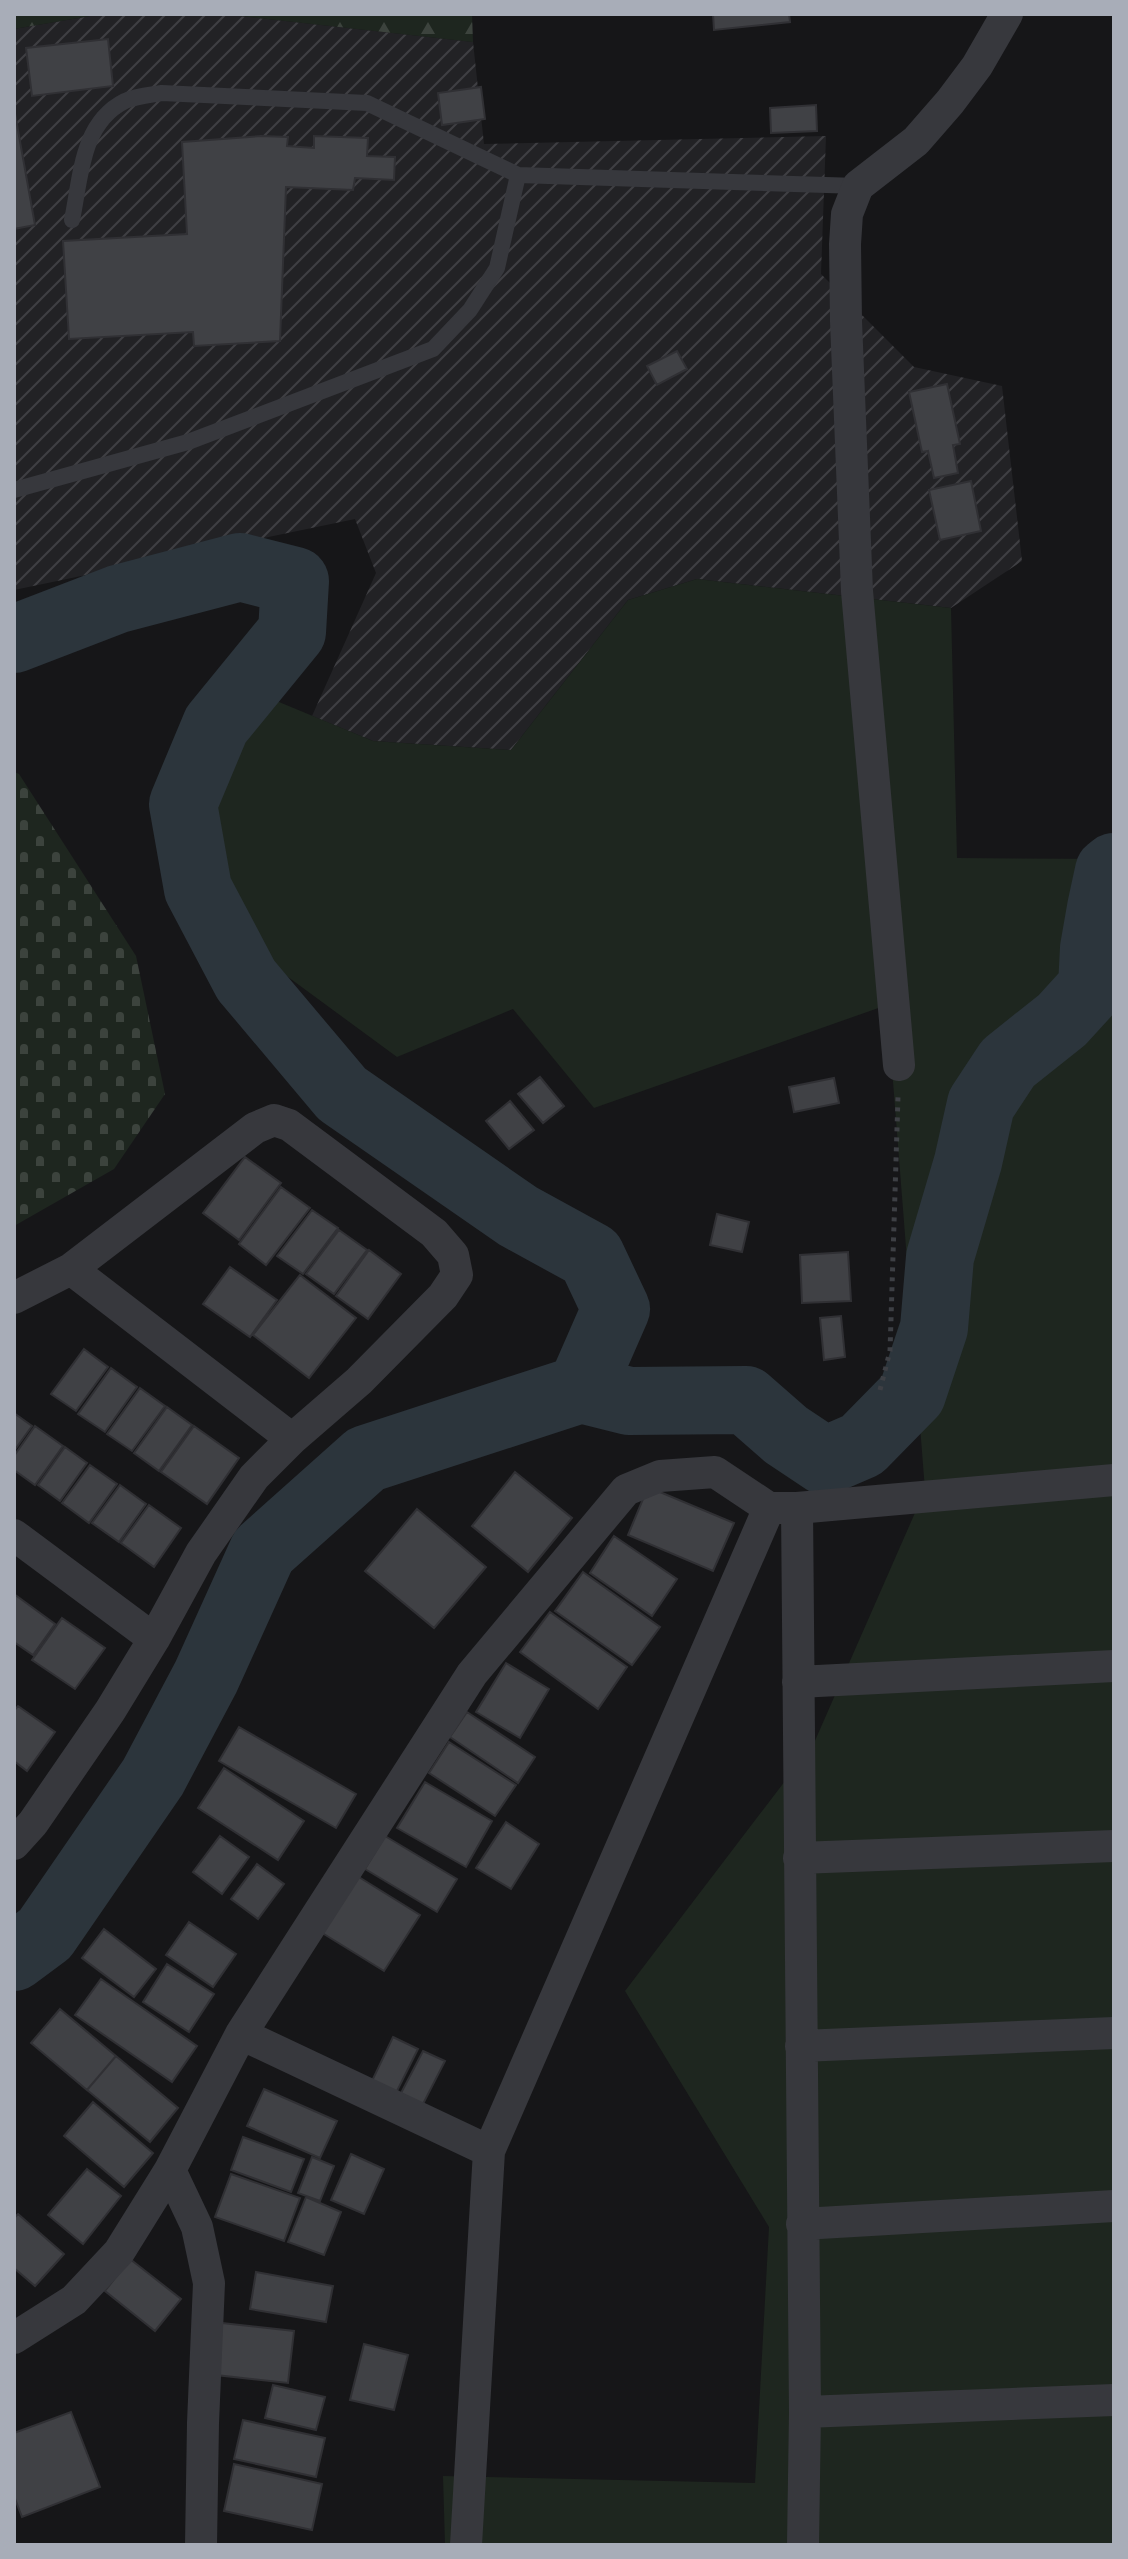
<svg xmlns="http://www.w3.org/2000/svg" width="1128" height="2559" viewBox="0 0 1128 2559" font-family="'Source Sans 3',sans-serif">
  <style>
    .industrial { fill: url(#industrial-furrows) }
    .grass { fill: #1e261f }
    .forest { fill: url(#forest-firs) }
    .cemetery { fill: url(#cemetery-stones) }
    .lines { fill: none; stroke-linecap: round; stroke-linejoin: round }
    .river { stroke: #2c353c; stroke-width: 68 }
    .building { fill: #404145; stroke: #303034; stroke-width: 2 }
    .path { stroke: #3d3f44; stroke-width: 5; stroke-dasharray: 4 6; stroke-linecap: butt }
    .lane { stroke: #37383d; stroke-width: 16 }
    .street { stroke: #37383d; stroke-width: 32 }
  </style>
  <defs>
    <pattern id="industrial-furrows" width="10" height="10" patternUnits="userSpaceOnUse" patternTransform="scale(2)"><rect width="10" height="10" fill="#222225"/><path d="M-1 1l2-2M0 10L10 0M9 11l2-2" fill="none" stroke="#3f3f43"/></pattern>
    <pattern id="forest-firs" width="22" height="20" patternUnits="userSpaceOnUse" patternTransform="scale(2)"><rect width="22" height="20" fill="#1e261f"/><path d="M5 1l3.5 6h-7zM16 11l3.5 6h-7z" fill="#3c433d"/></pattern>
    <pattern id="cemetery-stones" width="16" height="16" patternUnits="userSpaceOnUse" patternTransform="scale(2)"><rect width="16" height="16" fill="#1e261f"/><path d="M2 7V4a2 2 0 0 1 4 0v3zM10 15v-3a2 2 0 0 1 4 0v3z" fill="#3c433d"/></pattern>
  </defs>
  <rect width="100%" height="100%" fill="#161618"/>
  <path class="industrial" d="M102,14H222L473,42L484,144L826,136L821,274L914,367L1002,386L1022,561L951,608L697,579L628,600L511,750L373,741L312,716L376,573L355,519L14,590V29Z"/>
  <path class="grass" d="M697,579L951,608L957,858L1114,859V2545H445L443,2476L755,2483L769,2227L625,1991L814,1743L925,1490L887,1005L594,1108L513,1009L397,1057L239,941L188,789L267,697L373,741L511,750L628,600Z"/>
  <path class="forest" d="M14,14H102L14,29Z
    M222,14H472L473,42Z"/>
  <path class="cemetery" d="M14,772L19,774L136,956L165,1094L114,1169L14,1226Z"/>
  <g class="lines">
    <path class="river" d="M14,639L118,599L240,567L295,581L292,632L216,725L183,804L198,889L246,980L342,1094L518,1216L591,1256L616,1309L581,1389
      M14,1957L45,1934L153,1777L206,1677L263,1551L366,1459L581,1389L629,1401L746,1400L786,1435L825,1461L862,1445L912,1394L934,1328L940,1257L968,1162L981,1104L1008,1063L1062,1020L1092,987L1094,948L1101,908L1109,871L1114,867"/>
  </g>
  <path class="building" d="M713,14H789L790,22L714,30Z
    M108,39L113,86L32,96L26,48Z
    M481,87L485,119L442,125L438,93Z
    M816,105L817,131L771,133L770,108Z
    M14,108L35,225L14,229Z
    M261,136L288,137L287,146L314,148V136L368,138L367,156L395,157L394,180L355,178L353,190L286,187L280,341L194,346L193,332L69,339L63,241L187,234L182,142Z
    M677,351L687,369L657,385L647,366Z
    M947,384L960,444L953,445L958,473L934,478L928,451L922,452L909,392Z
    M971,481L981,531L940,540L929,490Z
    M540,1077L564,1106L543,1123L518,1094Z
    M834,1078L839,1103L794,1112L789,1087Z
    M510,1101L534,1130L509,1149L486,1121Z
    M245,1157L281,1183L239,1240L203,1213Z
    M281,1187L310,1208L266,1265L239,1244Z
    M312,1210L338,1228L303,1274L277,1256Z
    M717,1214L749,1222L742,1252L710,1245Z
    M339,1230L367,1250L334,1294L306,1274Z
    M369,1250L401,1274L368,1319L336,1296Z
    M848,1252L851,1301L802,1303L800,1255Z
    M230,1267L277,1300L250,1337L203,1304Z
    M300,1275L356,1318L309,1378L253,1335Z
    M841,1316L845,1357L824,1360L820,1318Z
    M84,1349L108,1367L76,1411L51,1394Z
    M111,1368L137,1387L105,1432L78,1414Z
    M140,1388L165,1406L132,1451L107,1434Z
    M167,1407L192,1425L159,1471L134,1453Z
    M14,1413L32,1426L14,1451Z
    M35,1426L63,1446L35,1485L14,1470V1456Z
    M194,1426L239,1458L207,1504L161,1472Z
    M65,1447L87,1463L60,1501L38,1485Z
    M90,1465L117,1484L89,1523L62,1503Z
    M515,1472L572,1518L528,1572L472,1526Z
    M120,1485L146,1504L119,1542L92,1523Z
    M648,1487L734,1523L713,1571L628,1535Z
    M149,1505L181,1528L154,1567L121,1543Z
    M417,1509L486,1567L434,1628L365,1571Z
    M614,1536L677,1579L652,1616L590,1573Z
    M583,1572L660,1627L632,1665L555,1611Z
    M14,1594L55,1624L33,1655L14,1642Z
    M550,1612L627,1667L598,1709L520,1652Z
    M62,1618L105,1648L75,1689L32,1660Z
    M506,1663L549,1689L520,1738L476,1712Z
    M18,1706L55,1732L27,1771L14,1761V1711Z
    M467,1712L535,1757L518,1783L450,1737Z
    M239,1727L356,1794L336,1828L219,1761Z
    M449,1742L516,1785L495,1816L429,1773Z
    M224,1768L304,1821L278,1860L198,1808Z
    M425,1782L492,1821L466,1867L397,1828Z
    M506,1822L539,1844L511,1889L476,1868Z
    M220,1836L249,1857L222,1894L193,1872Z
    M385,1836L457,1879L437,1912L365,1869Z
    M257,1864L284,1884L258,1919L231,1899Z
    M354,1874L420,1915L384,1971L319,1931Z
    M189,1922L236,1954L213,1987L166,1955Z
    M104,1929L156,1969L134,1997L82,1958Z
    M167,1964L214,1994L189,2032L143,2002Z
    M101,1979L197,2046L172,2082L75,2015Z
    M60,2009L116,2056L87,2090L31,2043Z
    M393,2037L418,2049L395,2095L371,2083Z
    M423,2051L445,2061L422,2106L400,2095Z
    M116,2056L178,2108L150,2142L87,2090Z
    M264,2089L337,2121L320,2158L247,2126Z
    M93,2102L153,2153L124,2187L64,2136Z
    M243,2137L304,2159L291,2192L231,2170Z
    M351,2154L384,2169L364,2214L331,2200Z
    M312,2157L334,2166L320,2201L298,2193Z
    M87,2169L121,2196L83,2244L48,2215Z
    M231,2174L300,2198L284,2241L215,2217Z
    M306,2197L341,2212L324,2255L288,2242Z
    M18,2214L64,2254L35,2286L14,2268V2218Z
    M130,2259L181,2299L155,2331L105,2291Z
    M256,2272L333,2286L326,2322L250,2309Z
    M222,2323L294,2331L288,2383L216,2375Z
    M364,2344L408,2355L394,2410L350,2400Z
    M273,2385L325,2397L316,2430L265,2418Z
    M71,2412L100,2487L22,2517L14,2496V2433Z
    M243,2420L325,2438L316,2477L234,2459Z
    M234,2464L322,2484L312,2530L224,2511Z"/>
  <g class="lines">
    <path class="path" d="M880,1390L890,1351L898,1097"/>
    <path class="lane" d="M72,220C81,177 81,123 125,101C136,96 150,95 162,93L367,103L518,175L858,186
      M14,490L188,442L433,349L470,310L497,268L518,175"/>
    <path class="street" d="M899,1065L857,591L846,321L845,244L847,214L858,186L916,141L950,102L977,66L1007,14
      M71,1269L292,1439
      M14,1298L71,1269L255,1128L274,1120L289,1125L434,1233L453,1255L457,1275L443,1296L359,1381L292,1439L254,1477L201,1553L154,1639L110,1711L33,1823L14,1844
      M797,1508L805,2412L803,2545
      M14,1535L154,1639
      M798,1682L1114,1666
      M799,1858L1114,1846
      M241,2034L489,2151L466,2545
      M801,2046L1114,2033
      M489,2151L769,1508
      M170,2170L197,2227L209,2283L203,2423L201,2545
      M802,2224L1114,2206
      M14,2338L74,2300L119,2252L170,2170L241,2034L472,1674L626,1490L660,1476L715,1472L769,1508H797L1114,1480
      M805,2412L1114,2400"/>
  </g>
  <rect width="1128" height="2559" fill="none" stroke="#a8adb8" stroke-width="32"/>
</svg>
